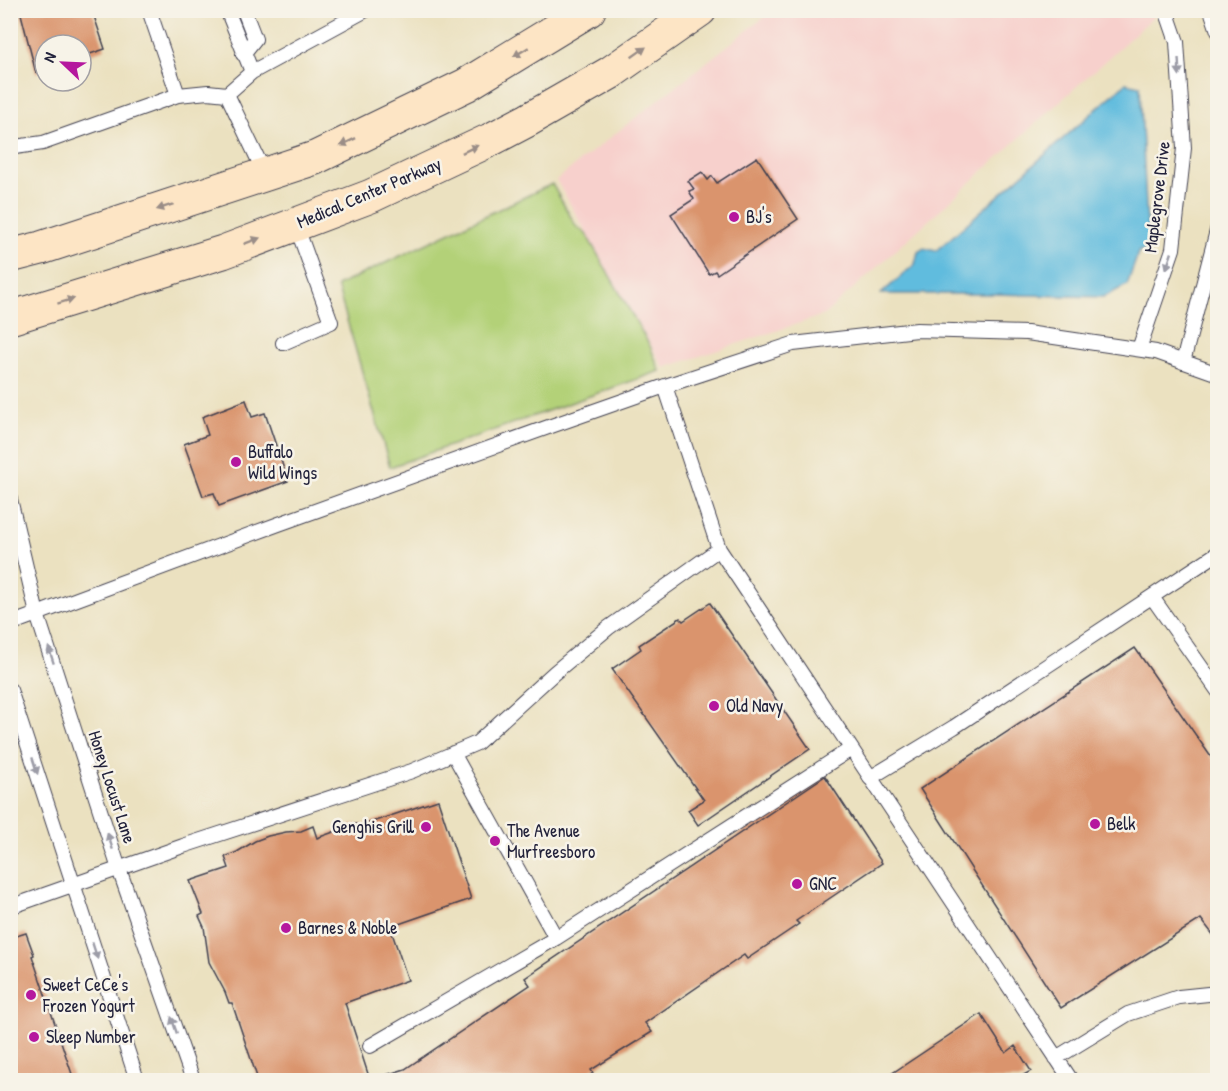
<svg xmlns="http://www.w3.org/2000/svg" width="1228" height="1091" viewBox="0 0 1228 1091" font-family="'Patrick Hand',sans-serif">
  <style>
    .built { fill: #f7d0cc }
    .green { fill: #b3d178; stroke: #6a7a5a; stroke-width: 1.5 }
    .water { fill: #60bcde; stroke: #416f8c; stroke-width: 1.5 }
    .building { fill: #da946d }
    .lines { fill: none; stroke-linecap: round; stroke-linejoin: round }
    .service-casing { stroke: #403f4f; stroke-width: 16 }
    .secondary-casing { stroke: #403f4f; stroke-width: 35 }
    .service { stroke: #fff; stroke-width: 14 }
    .secondary { stroke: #fde5c5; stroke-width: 33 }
    .oneway { fill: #9a8d87 }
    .oneway2 { fill: #9c9ca7 }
    .poi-dot { fill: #b5179e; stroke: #f7f3e8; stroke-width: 2 }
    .labels { text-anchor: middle; stroke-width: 5; stroke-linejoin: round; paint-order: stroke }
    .street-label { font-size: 18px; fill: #22223b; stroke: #f7f3e8 }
    .poi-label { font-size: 18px; fill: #22223b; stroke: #f7f3e8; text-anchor: start }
  </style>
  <rect width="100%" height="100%" fill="#f7f3e8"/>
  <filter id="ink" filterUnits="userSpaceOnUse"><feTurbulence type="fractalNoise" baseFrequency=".0167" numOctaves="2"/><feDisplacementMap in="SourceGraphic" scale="12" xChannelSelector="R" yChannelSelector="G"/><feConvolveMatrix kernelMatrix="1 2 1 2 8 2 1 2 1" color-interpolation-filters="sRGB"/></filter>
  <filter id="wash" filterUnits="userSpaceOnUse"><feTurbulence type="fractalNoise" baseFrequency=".008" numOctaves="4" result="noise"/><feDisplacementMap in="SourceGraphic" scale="24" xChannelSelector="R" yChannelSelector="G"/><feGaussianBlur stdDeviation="1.35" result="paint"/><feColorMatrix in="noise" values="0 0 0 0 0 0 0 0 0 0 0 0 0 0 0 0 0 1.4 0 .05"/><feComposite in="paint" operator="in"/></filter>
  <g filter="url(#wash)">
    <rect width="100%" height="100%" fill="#ebe1c0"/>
    <path class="built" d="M772,11H1160L824,315L664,368L556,180Z"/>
    <path class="green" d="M552,184L576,226L586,234L650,346L660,371L390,467L337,286Z"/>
    <path class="water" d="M1126,83L1140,86L1147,226L1153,233L1152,248L1139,251L1127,285L1104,297L994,294H881L915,264L918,252L924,248L936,251Z"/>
    <g id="blocks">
      <path class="building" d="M20,10H92L105,49L81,57V45H45V70L36,73Z
        M757,157L798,219L717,274L715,271L709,274L671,214L694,199L689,191L694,189L688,181L702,172L708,180L712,176L717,183Z
        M246,400L252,417L265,413L288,481L219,506L214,493L203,496L184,444L208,435L202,417Z
        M710,603L810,749L698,825L688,810L704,800L612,669L641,649L639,645L680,618L683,621Z
        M1135,648L1218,767V941L1201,919L1061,1008L920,789Z
        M825,776L882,863L796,921L799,924L747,959L744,955L645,1023L652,1032L591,1070L593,1073L583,1080H370L405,1069L530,985L525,978Z
        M438,800L471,899L390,927L408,980L345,1003L370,1080H258L232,1003H229L225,992L209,962L204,927L199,916L203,914L190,881L229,868L225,857L237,852L255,841L268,836L286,832L301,831L313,826L317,838L356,824L357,827Z
        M26,933L34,955L32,956L74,1080H10V938Z
        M981,1014L1006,1053L1015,1046L1031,1071L1022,1076L1025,1080H882Z"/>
    </g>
  </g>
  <g filter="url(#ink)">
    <use href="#blocks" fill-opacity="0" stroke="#403f4f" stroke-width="1.5"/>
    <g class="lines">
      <g class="service-casing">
        <path id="service" d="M149,10L178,95
          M227,10L252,72
          M1211,10L1218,31
          M243,54L255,39L245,13
          M227,94L252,72L366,10
          M10,143L15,147L43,143L178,95L208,92L227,94L265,174
          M283,343L331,322L296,225
          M1139,349L1173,249L1184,148L1177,42L1166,10
          M1183,362L1218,227
          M665,386L719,549L1071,1080
          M10,499L37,614L119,869L193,1080
          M1152,597L1218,691
          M10,624L276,525L554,425L665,386L793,344L917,330L1027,333L1156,352L1218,374
          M10,690L137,1080
          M870,778L954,727L1218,553
          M10,907L183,846L412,771L477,743L554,673L608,628L719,549
          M556,938L851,749
          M370,1046L556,938L453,753
          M1056,1058L1128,1014L1179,997L1218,993"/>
      </g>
      <g class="secondary-casing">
        <path id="secondary" d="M10,256L41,248L315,158L466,85L589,10
          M10,318L223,252L371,196L490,140L528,120L610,73L700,10"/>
      </g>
      <use href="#service" class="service"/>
      <use href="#secondary" class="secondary"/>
    </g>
    <defs><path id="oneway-solid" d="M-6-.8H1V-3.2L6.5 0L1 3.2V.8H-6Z" transform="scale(1.5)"/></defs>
    <g class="oneway">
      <use href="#oneway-solid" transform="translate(521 52) rotate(149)"/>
      <use href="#oneway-solid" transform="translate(639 52) rotate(-35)"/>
      <use href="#oneway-solid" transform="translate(348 142) rotate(154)"/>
      <use href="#oneway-solid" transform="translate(470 149) rotate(-25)"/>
      <use href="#oneway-solid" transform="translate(165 207) rotate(162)"/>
      <use href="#oneway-solid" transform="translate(252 241) rotate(-21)"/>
      <use href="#oneway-solid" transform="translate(66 301) rotate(-17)"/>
    </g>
    <g class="oneway2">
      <use href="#oneway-solid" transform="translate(1179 67) rotate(87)"/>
      <use href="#oneway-solid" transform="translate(1169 261) rotate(109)"/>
      <use href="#oneway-solid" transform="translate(51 655) rotate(-108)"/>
      <use href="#oneway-solid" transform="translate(35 766) rotate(72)"/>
      <use href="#oneway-solid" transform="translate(110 841) rotate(-108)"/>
      <use href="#oneway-solid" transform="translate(95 951) rotate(72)"/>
      <use href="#oneway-solid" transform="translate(174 1025) rotate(-109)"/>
    </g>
  </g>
  <g class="poi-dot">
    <circle cx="734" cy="217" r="6"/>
    <circle cx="236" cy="462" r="6"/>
    <circle cx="714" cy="706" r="6"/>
    <circle cx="1095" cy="824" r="6"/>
    <circle cx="426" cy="827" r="6"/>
    <circle cx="495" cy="841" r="6"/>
    <circle cx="797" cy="884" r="6"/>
    <circle cx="286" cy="928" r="6"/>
    <circle cx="31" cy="995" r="6"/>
    <circle cx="34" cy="1037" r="6"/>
  </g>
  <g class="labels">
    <g class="street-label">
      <text transform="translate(369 193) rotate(-23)" y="6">Medical Center Parkway</text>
      <text transform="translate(1157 197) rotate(-83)" y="6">Maplegrove Drive</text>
      <text transform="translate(112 787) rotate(72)" y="6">Honey Locust Lane</text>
    </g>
    <g class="poi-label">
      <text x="746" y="223">BJ's</text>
      <text x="248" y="458">Buffalo<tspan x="248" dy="21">Wild Wings</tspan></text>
      <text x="726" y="712">Old Navy</text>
      <text x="1107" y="830">Belk</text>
      <text x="414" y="833" text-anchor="end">Genghis Grill</text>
      <text x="507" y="837">The Avenue<tspan x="507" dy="21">Murfreesboro</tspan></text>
      <text x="809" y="890">GNC</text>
      <text x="298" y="934">Barnes &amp; Noble</text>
      <text x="43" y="991">Sweet CeCe's<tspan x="43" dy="21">Frozen Yogurt</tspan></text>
      <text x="46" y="1043">Sleep Number</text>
    </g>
  </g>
  <rect width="1228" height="1091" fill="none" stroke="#f7f3e8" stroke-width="36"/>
  <g transform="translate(63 63) rotate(293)"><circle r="28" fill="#f7f3e8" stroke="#a29fa3" stroke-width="1.5"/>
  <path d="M0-4.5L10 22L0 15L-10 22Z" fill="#b5179e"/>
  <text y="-9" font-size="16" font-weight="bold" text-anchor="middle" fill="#22223b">N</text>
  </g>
</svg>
